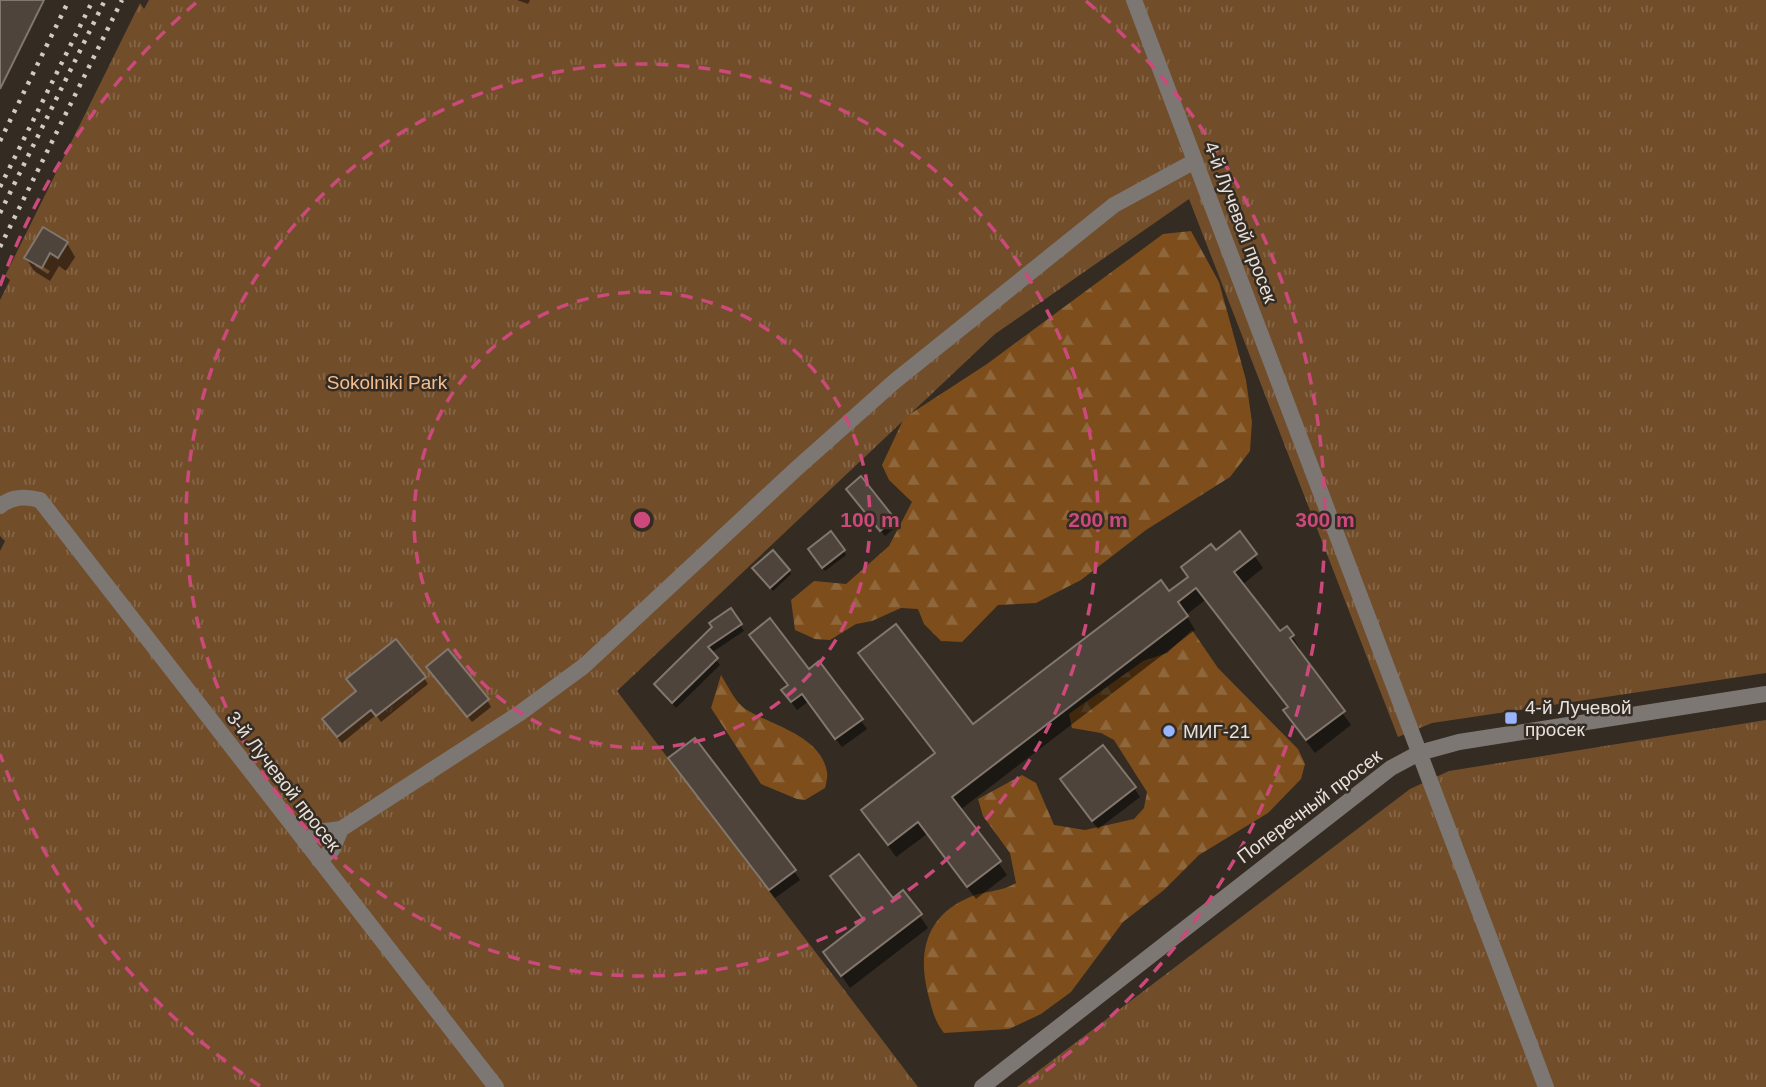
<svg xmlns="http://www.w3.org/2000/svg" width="1766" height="1087" viewBox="0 0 1766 1087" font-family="Helvetica,sans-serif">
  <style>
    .forest { fill: url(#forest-firs) }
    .park { fill: url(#park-tufts) }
    .shadow { fill: #0007; fill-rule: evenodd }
    .building { fill: #4e443c; stroke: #82776d; stroke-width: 2 }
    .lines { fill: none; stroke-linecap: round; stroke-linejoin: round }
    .minor { stroke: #7c7773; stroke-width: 16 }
    .rail { stroke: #d0cac4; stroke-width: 4.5; stroke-dasharray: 3.5 7; stroke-linecap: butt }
    .ring { fill: none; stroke: #cb4a7b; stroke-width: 3.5; stroke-dasharray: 12 9 }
    .poi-dot { fill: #99b5fd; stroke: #342b22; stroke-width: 2.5 }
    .labels { text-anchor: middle; stroke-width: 5; stroke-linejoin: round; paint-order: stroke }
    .street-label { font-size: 19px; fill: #e7e1dc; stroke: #342b22 }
    .park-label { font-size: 19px; fill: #f3bf90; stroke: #342b22 }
    .poi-label { font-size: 19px; fill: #e7e1dc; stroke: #342b22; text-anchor: start }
    .centre { fill: #cb4a7b; stroke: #342b22; stroke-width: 3.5 }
    .ring-label { font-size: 21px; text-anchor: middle; font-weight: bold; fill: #cb4a7b; stroke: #342b22; stroke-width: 5; stroke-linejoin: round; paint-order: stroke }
  </style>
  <defs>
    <pattern id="forest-firs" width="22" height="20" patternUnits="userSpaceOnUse" patternTransform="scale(1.75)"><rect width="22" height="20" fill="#7d4e1c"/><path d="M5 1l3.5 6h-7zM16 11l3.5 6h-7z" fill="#8f673c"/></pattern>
    <pattern id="park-tufts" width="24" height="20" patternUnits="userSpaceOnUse" patternTransform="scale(1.75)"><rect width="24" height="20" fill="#724d2a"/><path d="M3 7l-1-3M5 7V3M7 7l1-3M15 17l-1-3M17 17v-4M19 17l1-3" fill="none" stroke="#866648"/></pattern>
  </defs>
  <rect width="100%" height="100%" fill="#342b22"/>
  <path class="forest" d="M1191,231L1219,282L1246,380L1252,422L1250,451L1230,477L1146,530L1081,580L1036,603L998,605L962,642L941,641L924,624L918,609L901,608L872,621L856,624L830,640L815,639L795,630L791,600L814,581L846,584L889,546L912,502L889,480L882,465L904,418L987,364L1163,234Z
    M1192,630L1218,668L1298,749L1305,764L1301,779L1268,813L1199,855L1164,890L1123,922L1071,992L1041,1014L1009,1029L944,1033C934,1020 932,1009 928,994C917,951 927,915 970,897C986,890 998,893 1016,883L1010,853L983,816L978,799L1022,775L1036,783L1054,825L1085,830L1134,819L1144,808L1147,792L1114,740L1101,733L1072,728L1069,714L1143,661L1167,653Z
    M721,675C728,686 736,704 747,710C773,726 821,736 827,772C828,777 826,784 825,788L805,800L797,799L761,784L711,708Z"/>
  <path class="park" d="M149,0H1766V673L1432,723L1398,737L1189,199L995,334L617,691L918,1087H0V551L5,541L0,536V300L10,280L5,276L140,3L144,9Z
    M1766,720V1087H1017L1410,789L1449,771Z"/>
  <path class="shadow" d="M0,0H45L0,91Z
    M517,0H530L528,4Z
    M67,243L75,257L66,271L59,266L50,281L34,271L26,258ZM35,262L50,271L48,274L35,266Z
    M852,495L894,520L897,526L885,536Z
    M1239,534L1263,568L1242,585L1280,634L1292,636L1300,649L1298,651L1351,725L1315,753L1293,724L1285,711L1288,708L1205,600L1186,615L1195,630L960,810L1007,875L976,899L927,834L896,857L863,811L936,755L868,667L860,653L972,726L1169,593Z
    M844,551L846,555L825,571L812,554Z
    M789,571L791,574L773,591L757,572Z
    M731,611L744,631L711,653L720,665L676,708L656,684Z
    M819,663L867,729L842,747L808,702L797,710L783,691Z
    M432,673L487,700L491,707L472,722Z
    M424,678L428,684L381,722L376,715L342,743L328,726L357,693Z
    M675,767L794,871L800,880L775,898Z
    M1062,780L1134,788L1140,797L1098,829Z
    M832,877L892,900L903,892L928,928L850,988L825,952L865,922Z"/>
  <path class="building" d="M0,0H44L0,89Z
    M43,227L68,242L58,258L50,253L42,268L24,258Z
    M861,476L895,519L880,531L846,489Z
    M831,531L845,550L822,568L808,549Z
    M1240,531L1257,554L1234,572L1280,631L1287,626L1294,635L1290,638L1345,711L1306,740L1283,710L1288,707L1196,588L1178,602L1188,616L952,797L1001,861L967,887L918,822L888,845L861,810L935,753L858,653L896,624L973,724L1161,580L1169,591L1188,577L1181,567L1211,544L1216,550Z
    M773,550L790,570L770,588L752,568Z
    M731,608L742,624L708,647L718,658L672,703L654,684L712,627L709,623Z
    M770,618L809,669L819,661L863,719L835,739L802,694L791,702L781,690L788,685L749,635Z
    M396,639L426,677L376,716L371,710L337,737L322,719L356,691L346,679Z
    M448,649L489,699L467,717L426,667Z
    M695,738L796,870L769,890L668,758Z
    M1103,745L1136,787L1092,821L1060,779Z
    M859,854L893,898L903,890L922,914L841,976L823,952L864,920L830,876Z"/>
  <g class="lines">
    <path class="minor" d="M1134,0L1546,1087
      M0,506C12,496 25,496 40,500L496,1087
      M341,829L520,713L584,666L796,469L895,381L1114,205L1195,161
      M305,842L318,832L341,829L332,850L319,860
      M982,1087L1391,768L1419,753L1459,742L1766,694"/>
    <path class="rail" d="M0,141L69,0
      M0,187L93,0
      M0,213L105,0
      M0,247L122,0"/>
  </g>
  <g class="ring">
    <circle cx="642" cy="520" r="228"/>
    <circle cx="642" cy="520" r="456"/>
    <path d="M260 1086A683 683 0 0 1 0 754M0 286A683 683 0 0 1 198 1M1086 1A683 683 0 0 1 1024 1086"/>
  </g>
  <g class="poi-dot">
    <rect x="1504" y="711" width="14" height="14" rx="3.5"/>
    <circle cx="1169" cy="731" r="7"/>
  </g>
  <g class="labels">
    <g class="street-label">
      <text transform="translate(1241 222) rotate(69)" y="7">4-й Лучевой просек</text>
      <text transform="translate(284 781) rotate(52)" y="7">3-й Лучевой просек</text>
      <text transform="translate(1309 806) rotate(-37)" y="7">Поперечный просек</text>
    </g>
    <g class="park-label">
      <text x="387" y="389">Sokolniki Park</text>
    </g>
    <g class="poi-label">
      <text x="1525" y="714">4-й Лучевой<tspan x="1525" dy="22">просек</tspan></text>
      <text x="1183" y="738">МИГ-21</text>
    </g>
  </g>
  <circle cx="642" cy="520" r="10" class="centre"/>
  <g class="ring-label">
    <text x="870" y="527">100 m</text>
    <text x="1098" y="527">200 m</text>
    <text x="1325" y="527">300 m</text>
  </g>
</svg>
